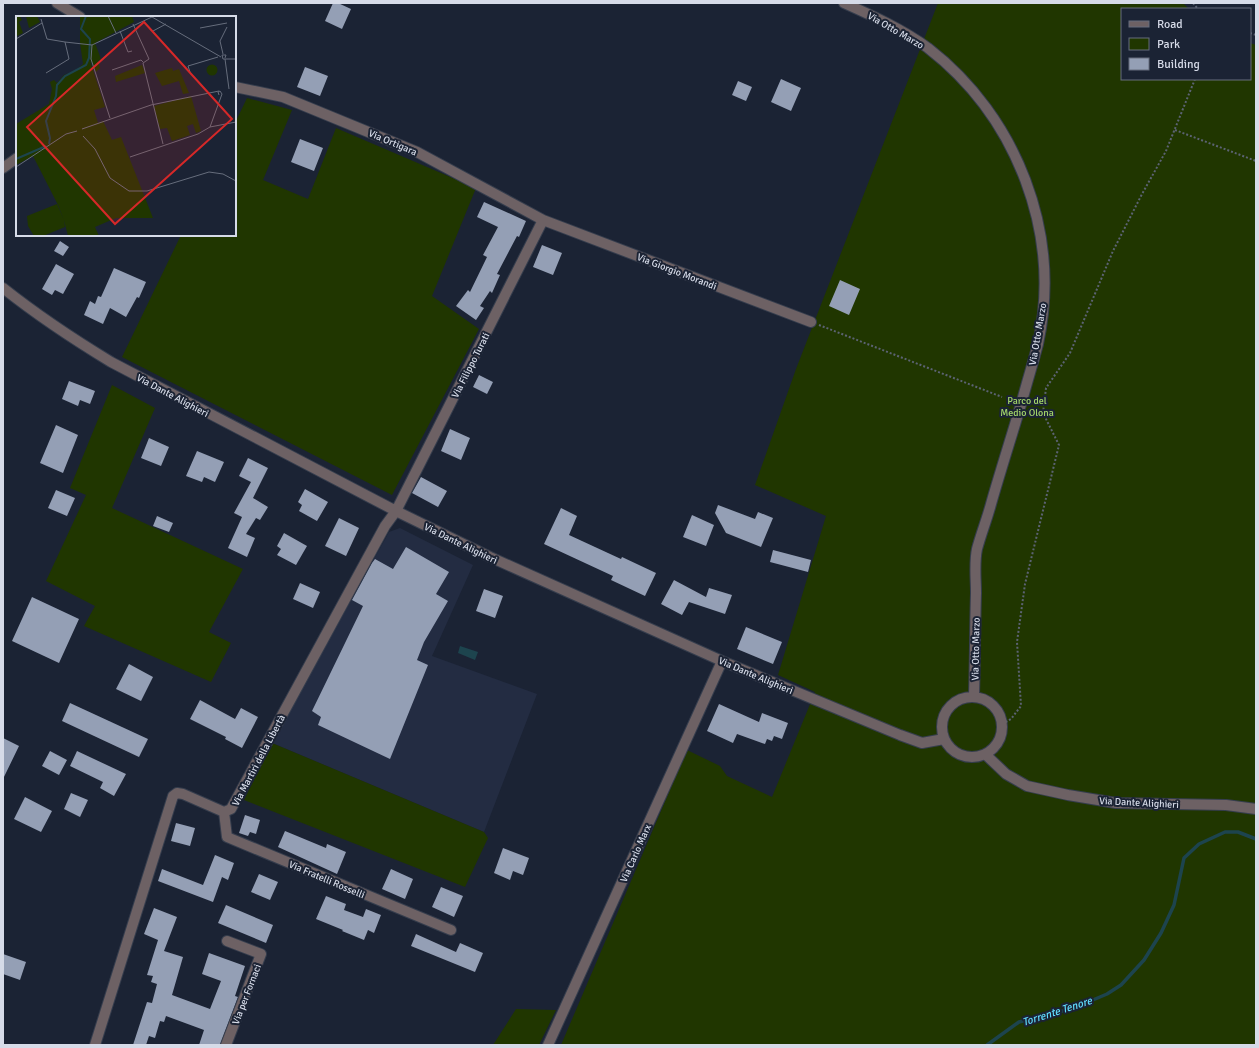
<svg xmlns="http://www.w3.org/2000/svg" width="1259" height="1048" viewBox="0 0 1259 1048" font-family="Signika,sans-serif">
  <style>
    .built { fill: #232c42 }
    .green { fill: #203600 }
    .water { fill: #1d444e }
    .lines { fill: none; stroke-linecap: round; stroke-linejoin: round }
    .stream { stroke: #1d444e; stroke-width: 3.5 }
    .building { fill: #949fb5 }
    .minor-casing { stroke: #353d4d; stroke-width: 12 }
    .path { stroke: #5c6373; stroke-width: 2; stroke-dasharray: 2 2; stroke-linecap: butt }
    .minor { stroke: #6d6164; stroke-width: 10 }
    .labels { text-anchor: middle; stroke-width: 4; stroke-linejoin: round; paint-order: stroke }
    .street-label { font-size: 10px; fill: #d6dbe8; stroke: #1b2334 }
    .park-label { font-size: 10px; fill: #a4d66a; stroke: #1b2334 }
    .water-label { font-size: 11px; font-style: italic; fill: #60dcfd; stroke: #1b2334 }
    .inset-river { fill: none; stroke: #1d444e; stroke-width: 2 }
    .inset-road { fill: none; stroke: #666d7c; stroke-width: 1 }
    .view { fill: #d62828; fill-opacity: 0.15; stroke: #d62828; stroke-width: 2 }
    .inset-edge { fill: none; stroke: #d6dbe8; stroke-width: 2 }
  </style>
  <rect width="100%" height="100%" fill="#1b2334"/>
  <path class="built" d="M400,528L473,565L432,656L537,694L484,832L272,743L389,532Z"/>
  <path class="green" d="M938,3H1183L1189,9H1122V79H1250V43L1256,45V1045H561L687,750L720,766L727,776L772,797L815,692L778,675L826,516L755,485L796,369Z
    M247,98L292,110L263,180L308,199L336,128L476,188L432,296L479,329L392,495L122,357L181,235H235V123Z
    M112,385L155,408L112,508L243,569L209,632L231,643L211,682L84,626L95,606L46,581L86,495L70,488Z
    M272,743L484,832L488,838L465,887L244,800Z
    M516,1009L556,1010L539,1045H493Z"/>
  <path class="water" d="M460,646L478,652L475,660L458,653Z"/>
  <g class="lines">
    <path class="stream" d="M987,1045L1019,1022L1074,1008L1107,994L1121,985L1144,960L1161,933L1174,905L1184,858L1199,844L1225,832H1238L1256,839"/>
  </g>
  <path class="building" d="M333,3H338L351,9L342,29L325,21Z
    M305,67L328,76L320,96L297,87Z
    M781,79L801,88L791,111L771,102Z
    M738,81L752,87L746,101L732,95Z
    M300,139L323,148L314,171L291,162Z
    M484,202L526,221L519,237L517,236L497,274L500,275L492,293L490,291L480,306L484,308L476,320L456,306L468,290L470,292L487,257L483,255L498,227L477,217Z
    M60,241L69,247L63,256L54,251Z
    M542,245L562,253L553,275L533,267Z
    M56,264L74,274L63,294L55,290L52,295L42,289Z
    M114,268L146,282L139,298L137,297L126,317L110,308L103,324L84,315L90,301L95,304L98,296L101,297Z
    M840,280L860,289L849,315L829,306Z
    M479,375L493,382L487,394L473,387Z
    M69,381L95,391L90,404L80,400L78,406L62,399Z
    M56,425L78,435L63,473L40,463Z
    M450,429L470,438L461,460L441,451Z
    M149,438L169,447L161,466L141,458Z
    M197,451L224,462L215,482L204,477L202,482L186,476Z
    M248,458L268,468L253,498L268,507L260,520L256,518L246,534L255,538L247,557L228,548L242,517L234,513L251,482L239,476Z
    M421,477L447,491L438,507L412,493Z
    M305,489L328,502L317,521L299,511L302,505L298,502Z
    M56,490L75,498L67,516L48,508Z
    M718,505L755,519L758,512L773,518L761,547L726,533L715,513Z
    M561,508L577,516L569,535L621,559L622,557L656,573L645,596L611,580L613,576L544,544Z
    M692,515L714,525L706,546L683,537Z
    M157,516L173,523L169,532L153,526Z
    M339,518L359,528L346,556L325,546Z
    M284,533L307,546L296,565L277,555L281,549L277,546Z
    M406,547L449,572L436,594L448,601L424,642L417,660L428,665L390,759L318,725L321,717L312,711L363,606L352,600L372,563L375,559L393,569Z
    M773,550L811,560L808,572L770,562Z
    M674,580L706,597L709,588L732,595L725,614L689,602L682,615L661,604Z
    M300,583L320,592L313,608L293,599Z
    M484,589L503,596L495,618L476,611Z
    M32,597L79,619L59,663L12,641Z
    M746,627L782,642L773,664L737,649Z
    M129,664L153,677L141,701L116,689Z
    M200,700L235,719L241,708L258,717L242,748L225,739L226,737L190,719Z
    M70,703L148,739L139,757L62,721Z
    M719,704L759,722L762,713L788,723L782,739L774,736L772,741L767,739L765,744L737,734L733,743L707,731Z
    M3,738L19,746L3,779Z
    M50,751L67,760L59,775L42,766Z
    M77,751L126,774L114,796L100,788L103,782L70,766Z
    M71,793L88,800L80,817L64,809Z
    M25,797L52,811L41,832L14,819Z
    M245,815L260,820L256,834L250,832L248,836L239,833Z
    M176,823L195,828L190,846L171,841Z
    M285,831L326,848L327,844L346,852L337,874L278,847Z
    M503,848L529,858L523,875L513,871L510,880L494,873Z
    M215,855L234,863L228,880L222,877L213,902L158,881L162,869L203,885Z
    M391,869L413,879L405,899L382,889Z
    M259,874L278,882L270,900L251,892Z
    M441,887L463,896L454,917L432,907Z
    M326,896L346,904L344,910L363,917L366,909L381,915L374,933L368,930L364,940L342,931L343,930L316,919Z
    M226,905L273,925L266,943L218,923Z
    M154,908L177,917L164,951L183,957L172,995L210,1009L221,981L202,974L209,953L245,966L235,996L238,997L220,1045H199L204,1030L166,1016L164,1022L160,1021L155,1038L149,1036L146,1045H133L147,1002L152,1003L157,984L151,982L153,976L147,975L158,940L144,934Z
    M416,934L456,952L460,943L483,953L475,972L411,946Z
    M3,954L26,962L20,980L3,974Z"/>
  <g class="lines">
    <g class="minor-casing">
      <path id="minor" d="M57,3L80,17
        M844,3C873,16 902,29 928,48C1017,117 1062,233 1038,344C1033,363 1027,382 1022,401C1012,435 1001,469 991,504C987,519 981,534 977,549C974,563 976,579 976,593C975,627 975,662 974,696
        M235,87L283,97L417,152L543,220L811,322
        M3,168L17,158
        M3,288C37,315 73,339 111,362L396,511L490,557L722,661L900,735L922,743L944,739
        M942 727a30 30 0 1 1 60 0a30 30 0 1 1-60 0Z
        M985,754L1006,774L1027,786L1068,795L1116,803L1226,805L1256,809
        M224,812L227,837L451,930
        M95,1045L173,796L177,793L183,794L224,812L231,809L385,526L396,511L543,220
        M226,1045L261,954L227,941
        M548,1045L722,661"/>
    </g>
    <path class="path" d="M1193,3L1198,9
      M1250,33L1256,35
      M1175,130L1256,161
      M819,325L1002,397
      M1031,409L1043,413L1046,388L1070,353L1113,251L1141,196L1166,151L1195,79
      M1002,724L1011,719L1021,706L1017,642L1025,584L1059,445L1043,413"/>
    <use href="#minor" class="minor"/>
  </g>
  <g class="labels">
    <g class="street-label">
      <text transform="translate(896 30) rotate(30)" y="4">Via Otto Marzo</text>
      <text transform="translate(393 142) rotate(23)" y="4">Via Ortigara</text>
      <text transform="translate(677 271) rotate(21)" y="4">Via Giorgio Morandi</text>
      <text transform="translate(1037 334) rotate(-80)" y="4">Via Otto Marzo</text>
      <text transform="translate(470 365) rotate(-63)" y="4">Via Filippo Turati</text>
      <text transform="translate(173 395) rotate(28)" y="4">Via Dante Alighieri</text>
      <text transform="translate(461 543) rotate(26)" y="4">Via Dante Alighieri</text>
      <text transform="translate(975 649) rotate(-89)" y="4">Via Otto Marzo</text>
      <text transform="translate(756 675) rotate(23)" y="4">Via Dante Alighieri</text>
      <text transform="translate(258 760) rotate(-62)" y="4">Via Martiri della Libertà</text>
      <text transform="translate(1139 802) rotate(3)" y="4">Via Dante Alighieri</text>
      <text transform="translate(635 853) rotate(-66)" y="4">Via Carlo Marx</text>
      <text transform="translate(327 879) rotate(23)" y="4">Via Fratelli Rosselli</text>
      <text transform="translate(246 994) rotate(-69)" y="4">Via per Fornaci</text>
    </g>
    <g class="park-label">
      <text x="1027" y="404">Parco del<tspan x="1027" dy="12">Medio Olona</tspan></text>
    </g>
    <g class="water-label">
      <text transform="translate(1057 1011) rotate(-18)" y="4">Torrente Tenore</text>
    </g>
  </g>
  <g transform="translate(16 16)">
    <rect width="220" height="220" fill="#1b2334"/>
    <path d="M0,0H4L6,4L3,6L7,17L1,20ZM10,0H21L24,6L13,12ZM64,0H116L118,6L79,27L85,43L82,45L84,52L80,56L74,44L75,48L89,91L78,94L82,107L87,105L96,124L105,121L137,202H100L79,211L83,220H52L48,204L49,211L27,220H18L12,210L11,200L41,188L48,204L42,189L17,140L0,149V108L33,88L36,73L34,66L38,64L41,67L48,59L59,55L67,48L64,27ZM190.5 54a5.5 5.5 0 1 1 11 0a5.5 5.5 0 1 1-11 0ZM126,49L129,57L100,66L99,60ZM156,52L157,55L163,53L173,77L167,78L163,65L146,70L139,57ZM175,80L185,115L180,117L177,108L171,110L174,119L156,125L151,112L144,113L138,90Z" fill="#203600"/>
    <path class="inset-river" d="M33,128L34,122L30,105L40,80L41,69L49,60L70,49L73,42L74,23L65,13L70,0M0,143L30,130"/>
    <path class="inset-road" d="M92,0L100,17M25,3L31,23L49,26L53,43L30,57M117,8L133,43L127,47L147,128M184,12L211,7M104,15L112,36L116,35M137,15L150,8M0,23L26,7M49,26L76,29L136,1L205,41M76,29L75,43L94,102M207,38L204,25L211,11M209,42L210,39H206L207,43H220M209,43L213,73M96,54L125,44L127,46M174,56L172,50L202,41M194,111L206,78L204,75L202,76L203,79M66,113L135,89L203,75M67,120L79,133L94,162L113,175H131L193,156L207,158L220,165M114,141L182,118L194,111L220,106M0,151L50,118L61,115"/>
    <path class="view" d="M128,6L216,103L99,208L11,111Z"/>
    <rect width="220" height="220" class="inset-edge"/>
  </g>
  <rect width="1259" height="1048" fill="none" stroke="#d6dbe8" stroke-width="8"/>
  <rect x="1121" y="8" width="130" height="72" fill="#1b2334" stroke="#666d7c"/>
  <rect x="1129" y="21" width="20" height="6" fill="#6d6164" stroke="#666d7c"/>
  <text x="1157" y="28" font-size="12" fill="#d6dbe8">Road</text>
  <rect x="1129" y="38" width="20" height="12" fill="#203600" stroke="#666d7c"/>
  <text x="1157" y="48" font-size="12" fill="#d6dbe8">Park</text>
  <rect x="1129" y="58" width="20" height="12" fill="#949fb5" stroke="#666d7c"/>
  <text x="1157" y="68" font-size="12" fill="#d6dbe8">Building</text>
</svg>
